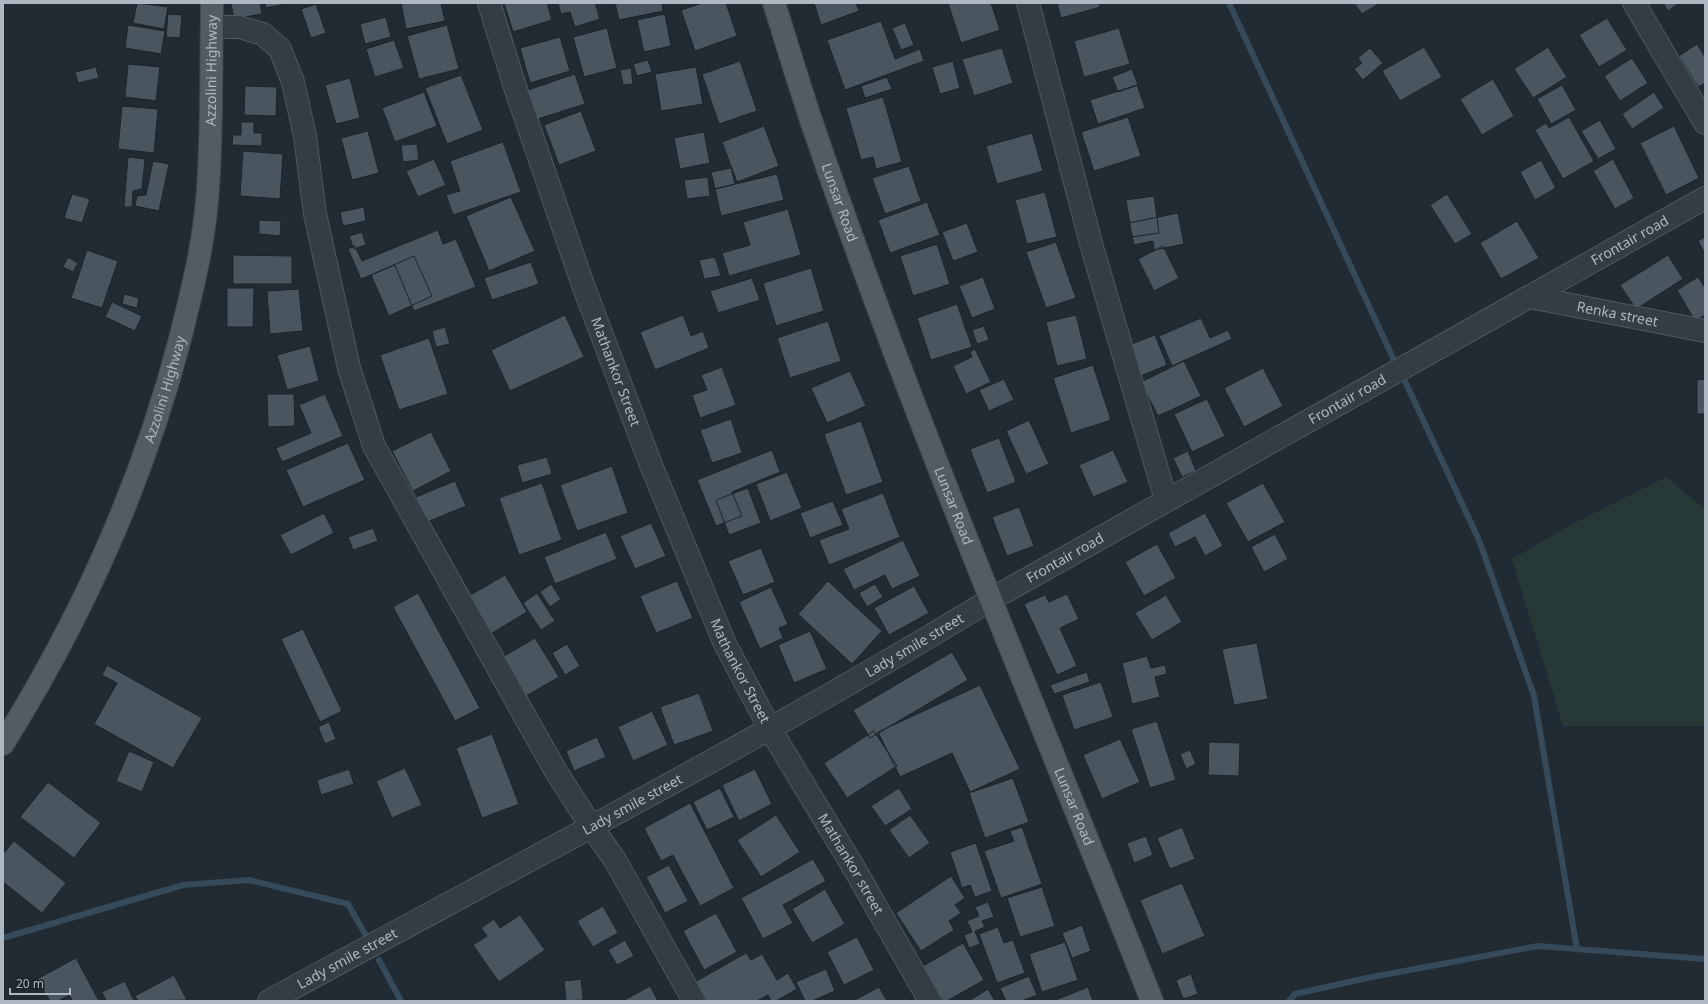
<svg xmlns="http://www.w3.org/2000/svg" width="1708" height="1004" viewBox="0 0 1708 1004" font-family="'Noto Sans',sans-serif">
  <style>
    .green { fill: #263937 }
    .lines { fill: none; stroke-linecap: round; stroke-linejoin: round }
    .stream { stroke: #364a5a; stroke-width: 6 }
    .building { fill: #495660; stroke: #1c242b }
    .minor-casing { stroke: #4e5860; stroke-width: 24 }
    .major-casing { stroke: #3d464e; stroke-width: 24 }
    .minor { stroke: #343d45; stroke-width: 22 }
    .major { stroke: #525c65; stroke-width: 22 }
    .labels { text-anchor: middle; stroke-width: 3; stroke-linejoin: round; paint-order: stroke }
    .street-label { font-size: 14px; fill: #aeb8c2; stroke: #1a2229 }
  </style>
  <rect width="100%" height="100%" fill="#212b34"/>
  <path class="green" d="M1666,477L1705,509V726H1563L1512,559L1574,523Z"/>
  <g class="lines">
    <path class="stream" d="M1229,3L1393,358
      M1404,379L1479,540L1534,696L1577,949
      M3,938L183,885L249,880L348,904L365,934
      M379,960L401,1001
      M1289,1001L1295,994L1367,978L1538,946L1705,959"/>
  </g>
  <path class="building" d="M137,3L168,7L164,29L133,23Z
    M231,3H260L262,14L234,19Z
    M265,3H290L266,8Z
    M401,3H441L445,21L406,29Z
    M504,3H547L552,20L513,32Z
    M558,3H595L600,19L575,27L570,12L561,14Z
    M615,3H662L663,11L619,20Z
    M702,3H726L737,36L695,51L681,10Z
    M814,3H856L859,11L821,25Z
    M948,3H991L1000,30L961,43Z
    M1057,3H1099L1100,7L1061,18Z
    M1354,3H1380L1362,14Z
    M1663,3H1679L1668,11Z
    M316,4L326,33L311,38L301,9Z
    M168,14L182,15L180,38L166,37Z
    M665,14L671,46L644,52L637,20Z
    M386,17L391,37L365,44L360,24Z
    M1607,18L1627,50L1599,67L1579,35Z
    M881,21L895,59L920,49L924,61L845,90L827,40Z
    M905,23L914,45L901,50L892,28Z
    M128,25L165,31L161,54L125,48Z
    M447,25L459,69L419,79L407,36Z
    M607,28L617,68L584,77L573,37Z
    M1119,28L1130,64L1084,77L1074,41Z
    M560,37L570,71L530,83L520,48Z
    M394,40L404,68L375,77L366,49Z
    M1697,44L1705,57V83L1698,87L1679,56Z
    M1424,47L1442,77L1400,101L1382,71Z
    M1548,47L1567,77L1533,98L1514,69Z
    M1002,48L1013,83L974,96L962,59Z
    M1370,48L1383,63L1363,80L1354,69L1362,63L1358,58Z
    M1632,58L1648,83L1620,101L1604,76Z
    M648,60L652,72L637,76L633,64Z
    M740,61L757,111L719,124L702,74Z
    M953,61L960,88L940,94L932,67Z
    M128,64L160,67L156,101L125,97Z
    M96,67L99,78L78,83L75,72Z
    M696,67L703,104L661,111L655,74Z
    M631,68L633,84L623,85L620,70Z
    M1132,69L1138,85L1118,92L1112,77Z
    M575,74L585,104L528,122L519,93Z
    M461,75L483,130L447,144L425,88Z
    M887,77L892,89L865,98L861,86Z
    M350,78L360,118L336,124L325,85Z
    M1493,79L1514,116L1482,135L1460,99Z
    M1137,85L1145,108L1098,124L1090,100Z
    M1562,85L1576,110L1551,124L1537,99Z
    M245,86L277,87L276,116L244,115Z
    M424,92L437,126L395,142L382,108Z
    M1654,92L1664,108L1632,129L1622,114Z
    M883,97L902,162L876,169L873,157L861,160L846,108Z
    M122,106L158,109L154,153L118,149Z
    M581,111L596,151L559,165L544,125Z
    M1128,117L1141,156L1094,171L1081,132Z
    M1569,117L1594,161L1563,179L1535,130L1546,123L1549,128Z
    M1600,120L1616,149L1598,159L1581,131Z
    M241,122H254V133H262V146L232,145L233,135H241Z
    M764,126L779,166L737,182L722,142Z
    M1674,126L1699,178L1666,195L1640,143Z
    M368,131L379,173L352,180L341,138Z
    M704,132L710,163L680,169L674,138Z
    M1032,133L1043,171L997,184L986,146Z
    M503,142L521,192L453,215L446,195L460,191L450,161Z
    M417,144L419,160L403,162L401,145Z
    M243,151L283,154L280,199L240,196Z
    M128,157L145,159L142,189L133,191L132,207H124Z
    M434,159L446,185L418,197L406,171Z
    M1613,159L1634,198L1615,209L1593,171Z
    M1541,160L1556,188L1535,200L1520,172Z
    M153,161L169,164L159,211L135,206L137,196L146,195Z
    M909,166L921,201L885,214L872,178Z
    M731,168L735,184L715,189L711,172Z
    M777,174L784,200L721,216L715,189Z
    M708,177L710,196L687,199L684,180Z
    M1045,192L1057,237L1027,244L1015,200Z
    M72,194L90,199L82,223L64,218Z
    M1447,194L1472,234L1455,244L1430,205Z
    M1154,196L1159,233L1132,237L1126,200Z
    M511,197L535,251L489,271L466,216Z
    M927,202L940,235L890,253L878,220Z
    M364,207L366,221L343,226L340,212Z
    M788,209L801,255L729,276L722,253L750,245L743,222Z
    M1178,213L1184,244L1154,250L1153,241L1134,245L1129,223Z
    M259,220L281,221L280,236L259,234Z
    M1517,221L1539,258L1501,279L1480,243Z
    M967,223L978,252L953,261L942,232Z
    M438,230L443,244L456,239L476,287L414,311L395,265L361,279L348,249L355,246L362,261Z
    M362,232L366,245L354,249L349,236Z
    M1705,237V254L1698,241Z
    M1056,242L1076,298L1046,308L1026,252Z
    M937,244L950,284L913,296L900,256Z
    M1163,246L1179,278L1154,291L1138,259Z
    M87,250L118,261L102,308L71,298Z
    M233,255L292,256V284H233Z
    M1668,255L1683,279L1636,309L1620,285Z
    M414,256L432,296L389,316L371,275Z
    M68,257L78,263L73,272L63,267Z
    M715,257L721,276L704,279L699,260Z
    M531,262L539,284L492,300L484,278Z
    M811,268L824,311L776,326L763,283Z
    M983,277L995,309L972,318L959,286Z
    M1698,277L1705,288V315L1695,321L1677,290Z
    M752,278L760,300L718,313L710,291Z
    M227,288H254L253,327H227Z
    M299,289L303,331L270,334L267,291Z
    M124,294L139,298L137,308L122,304Z
    M112,302L142,316L135,331L105,317Z
    M957,304L972,347L931,360L917,318Z
    M565,315L584,357L510,391L491,350Z
    M683,315L691,336L703,331L709,348L655,370L640,332Z
    M1076,315L1087,359L1057,366L1046,322Z
    M1201,318L1210,338L1228,330L1232,339L1172,366L1159,336Z
    M828,321L841,361L790,378L777,338Z
    M984,326L989,340L977,344L972,330Z
    M445,327L450,344L436,347L432,331Z
    M1155,335L1167,365L1136,378L1124,347Z
    M429,338L448,394L399,410L380,355Z
    M310,346L319,381L287,390L277,355Z
    M975,349L991,382L966,394L953,366L972,357L970,352Z
    M1184,361L1201,396L1158,416L1141,382Z
    M1093,365L1111,420L1071,433L1053,378Z
    M722,367L736,405L700,418L692,395L707,390L701,375Z
    M1263,368L1283,406L1244,427L1224,388Z
    M850,371L866,406L827,423L811,388Z
    M1004,379L1014,400L989,411L979,390Z
    M1705,379V414H1697V380Z
    M267,394H294L295,426L268,427Z
    M325,394L343,436L282,462L276,448L311,433L299,405Z
    M1207,399L1225,436L1192,452L1174,414Z
    M731,419L742,453L712,463L700,430Z
    M1029,420L1049,464L1026,474L1006,431Z
    M861,421L883,482L846,495L824,434Z
    M431,432L451,471L413,491L392,451Z
    M999,438L1016,482L987,493L970,449Z
    M348,443L365,480L303,507L286,470Z
    M772,450L780,472L732,492L742,516L716,526L697,480Z
    M1113,450L1128,482L1093,497L1079,465Z
    M1188,451L1196,471L1182,477L1173,458Z
    M547,457L552,474L522,483L517,465Z
    M612,466L628,513L577,531L560,485Z
    M787,472L802,508L770,521L756,484Z
    M455,481L466,506L427,522L416,497Z
    M542,483L562,540L519,555L499,498Z
    M1263,483L1285,522L1248,542L1226,503Z
    M748,488L761,523L729,535L716,500Z
    M883,493L900,537L829,565L819,540L849,529L841,509Z
    M833,501L843,525L810,538L800,513Z
    M1019,507L1034,546L1007,556L992,517Z
    M324,513L334,533L291,555L280,535Z
    M1205,513L1223,546L1205,556L1195,537L1175,547L1168,533Z
    M651,523L666,556L635,569L620,536Z
    M373,528L378,541L353,550L348,537Z
    M606,532L617,559L555,584L544,557Z
    M1275,534L1288,559L1264,572L1251,547Z
    M903,540L920,576L892,589L885,575L854,590L843,569Z
    M1157,544L1176,578L1144,596L1125,562Z
    M761,548L775,582L743,595L728,561Z
    M505,575L527,612L489,635L467,597Z
    M677,581L693,618L656,633L640,596Z
    M828,581L882,631L852,664L798,614Z
    M551,584L561,599L550,607L540,592Z
    M875,584L883,597L867,607L859,593Z
    M914,586L929,613L889,635L874,608Z
    M771,587L788,624L779,628L783,638L760,649L739,602Z
    M418,593L480,708L455,721L393,607Z
    M537,593L555,621L541,630L523,603Z
    M1067,594L1079,619L1060,628L1077,666L1057,675L1024,604L1045,595L1049,602Z
    M1166,595L1182,622L1152,640L1135,613Z
    M303,629L342,711L320,722L281,639Z
    M810,631L827,669L794,683L778,645Z
    M535,638L559,677L524,697L501,658Z
    M1257,643L1268,699L1234,705L1222,649Z
    M567,644L580,666L565,675L552,653Z
    M952,652L968,680L870,738L853,710Z
    M1147,656L1151,668L1165,665L1167,674L1155,677L1160,697L1132,704L1122,663Z
    M107,665L202,718L173,768L94,724L117,683L102,675Z
    M1087,672L1090,682L1054,694L1050,685Z
    M1101,682L1113,717L1074,730L1062,695Z
    M980,685L1020,769L970,792L952,753L900,777L878,732Z
    M699,693L713,731L674,745L660,707Z
    M652,711L668,745L633,761L618,727Z
    M1157,721L1176,780L1150,788L1131,729Z
    M329,722L336,739L325,744L318,727Z
    M874,731L897,766L847,798L824,763Z
    M492,734L519,804L482,818L456,748Z
    M597,737L606,757L574,771L566,751Z
    M1120,739L1140,782L1102,799L1083,755Z
    M1209,742L1240,743L1239,776L1208,775Z
    M1190,750L1196,764L1186,769L1180,754Z
    M129,751L154,762L142,792L116,781Z
    M405,768L422,805L392,818L376,781Z
    M349,769L354,784L321,795L317,780Z
    M755,769L772,804L739,821L722,785Z
    M1013,778L1029,822L985,838L969,793Z
    M48,782L101,823L74,858L20,817Z
    M720,788L734,817L707,830L693,802Z
    M899,788L912,809L885,826L871,806Z
    M690,803L734,888L700,906L673,855L661,861L644,828Z
    M776,815L800,852L761,877L737,840Z
    M910,815L930,843L909,858L889,830Z
    M1022,827L1042,884L1001,898L984,851L1014,841L1010,831Z
    M1182,827L1195,859L1170,869L1157,838Z
    M1146,836L1153,855L1134,863L1127,843Z
    M14,841L66,883L42,913L3,882V854Z
    M976,843L992,891L975,897L970,885L962,888L950,852Z
    M813,859L826,881L783,905L793,923L763,939L741,898Z
    M669,865L688,901L665,913L646,877Z
    M951,876L965,898L955,905L961,913L949,921L954,930L921,951L896,913Z
    M1182,883L1205,936L1162,954L1140,900Z
    M1042,887L1055,926L1020,937L1007,898Z
    M825,889L845,924L812,943L792,909Z
    M988,902L994,917L982,921L985,927L975,931L980,944L969,948L964,935L972,932L967,921L979,916L975,907Z
    M603,906L618,933L593,947L577,921Z
    M716,913L737,952L704,970L683,931Z
    M520,915L545,950L499,982L473,945L487,936L481,928L494,919L500,928Z
    M1082,925L1091,951L1072,958L1062,933Z
    M998,927L1004,943L1013,940L1025,973L997,983L979,934Z
    M857,937L874,970L844,985L827,952Z
    M625,940L634,956L617,965L608,950Z
    M1065,942L1078,980L1042,992L1029,954Z
    M963,943L984,980L947,1001H943L923,966Z
    M746,953L751,960L762,954L777,980L788,973L797,989L776,1001H771L768,995L757,1001H706L695,982Z
    M76,958L99,1001H73L69,995L58,1001H50L37,979Z
    M826,969L835,991L812,1001H805L796,982Z
    M1191,974L1198,994L1183,999L1176,980Z
    M174,975L187,1000L138,1001L135,996Z
    M1029,976L1037,995L1022,1001H1006L1000,988Z
    M581,979L583,1000L566,1001L564,981Z
    M125,981L134,1001H106L102,992Z
    M650,986L658,1001H623Z
    M879,987L887,1001H853Z
    M1088,987L1093,1001H1053Z
    M988,989L995,1001H969Z"/>
  <g class="lines">
    <g class="minor-casing">
      <g id="minor">
        <path id="s1" d="M489,3L515,87L583,285L651,465L725,644L770,729L854,868L930,1001"/>
        <path d="M1028,3L1092,247L1166,500"/>
        <path d="M1634,3L1705,123"/>
        <path d="M212,27H239L263,34L280,49L293,82L305,136L315,214L349,368L374,446L555,770L591,826L615,860L694,1001"/>
        <path id="s2" d="M1530,297L1705,331"/>
        <path id="s3" d="M269,1001C510,869 756,743 990,600L1705,198"/>
      </g>
    </g>
    <g class="major-casing">
      <g id="major">
        <path id="s4" d="M774,3C787,44 799,85 813,126C914,422 1037,710 1152,1001"/>
        <path id="s5" d="M3,744C81,619 143,481 180,339C190,299 200,260 205,219C210,183 210,146 211,109C211,74 212,38 212,3"/>
      </g>
    </g>
    <use href="#minor" class="minor"/>
    <use href="#major" class="major"/>
  </g>
  <g class="labels">
    <g class="street-label">
      <text dy="5" stroke="none"><textPath href="#s5" startOffset="715">Azzolini Highway</textPath></text>
      <text dy="5" stroke="none"><textPath href="#s4" startOffset="210">Lunsar Road</textPath></text>
      <text dy="5" stroke="none"><textPath href="#s3" startOffset="1559">Frontair road</textPath></text>
      <text dy="5" stroke="none"><textPath href="#s2" startOffset="89">Renka street</textPath></text>
      <text dy="5" stroke="none"><textPath href="#s1" startOffset="390">Mathankor Street</textPath></text>
      <text dy="5" stroke="none"><textPath href="#s5" startOffset="391">Azzolini Highway</textPath></text>
      <text dy="5" stroke="none"><textPath href="#s3" startOffset="1235">Frontair road</textPath></text>
      <text dy="5" stroke="none"><textPath href="#s4" startOffset="534">Lunsar Road</textPath></text>
      <text dy="5" stroke="none"><textPath href="#s3" startOffset="911">Frontair road</textPath></text>
      <text dy="5" stroke="none"><textPath href="#s3" startOffset="737">Lady smile street</textPath></text>
      <text dy="5" stroke="none"><textPath href="#s1" startOffset="714">Mathankor Street</textPath></text>
      <text dy="5" stroke="none"><textPath href="#s3" startOffset="413">Lady smile street</textPath></text>
      <text dy="5" stroke="none"><textPath href="#s4" startOffset="858">Lunsar Road</textPath></text>
      <text dy="5" stroke="none"><textPath href="#s1" startOffset="937">Mathankor street</textPath></text>
      <text dy="5" stroke="none"><textPath href="#s3" startOffset="89">Lady smile street</textPath></text>
    </g>
  </g>
  <rect width="1708" height="1004" fill="none" stroke="#aeb8c2" stroke-width="8"/>
  <path d="M10 988v6h60v-6" fill="none" stroke="#aeb8c2" stroke-width="2"/>
  <text x="16" y="988" font-size="12" fill="#aeb8c2" stroke="#1a2229" stroke-width="3" paint-order="stroke">20 m</text>
</svg>
